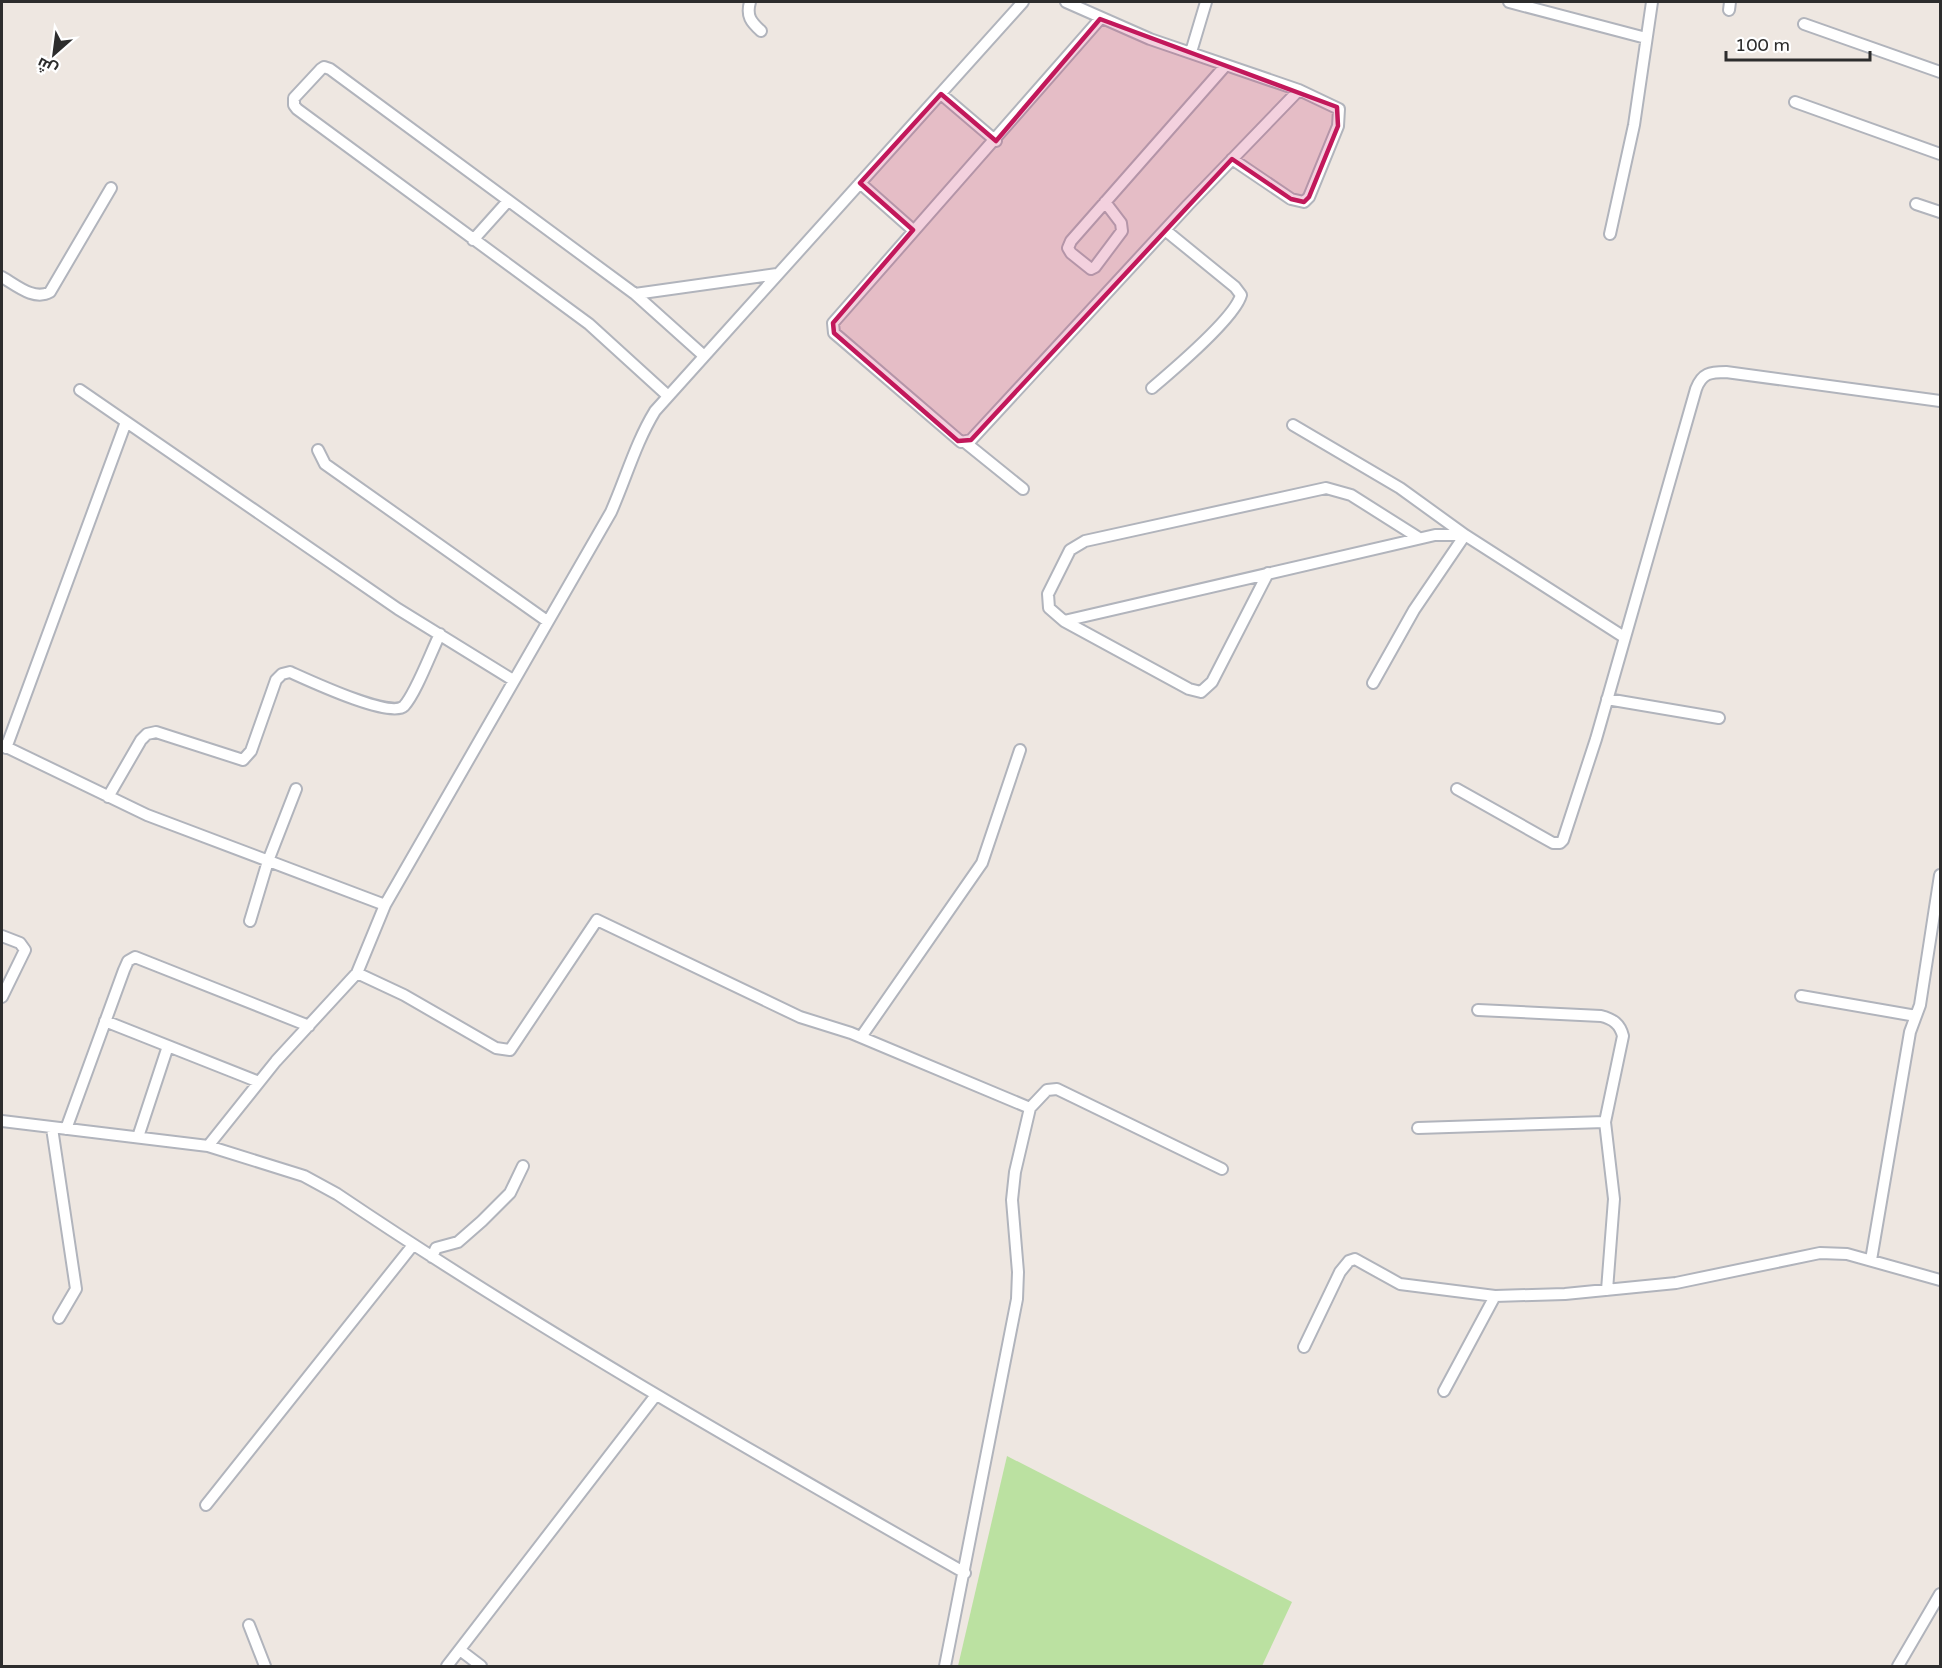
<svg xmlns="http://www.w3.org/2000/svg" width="1942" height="1668" viewBox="0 0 1942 1668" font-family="'Varela Round',Cairo,sans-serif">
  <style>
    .green { fill: #bbe1a1 }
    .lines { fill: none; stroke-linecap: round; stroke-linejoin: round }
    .minor-casing { stroke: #b1b4bc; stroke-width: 14 }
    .minor { stroke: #fff; stroke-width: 10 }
    .marked { fill: #c2185b; fill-opacity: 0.2; stroke: #c2185b; stroke-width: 4.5; stroke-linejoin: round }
  </style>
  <rect width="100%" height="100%" fill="#eee7e1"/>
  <path class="green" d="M1007,1456L1292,1602L1262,1666H958Z"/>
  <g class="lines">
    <g class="minor-casing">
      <path id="minor" d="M750,2C746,16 751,22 761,31
        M1066,2L1150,39L1299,90L1339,109L1338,126L1309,197L1304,202L1291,199L1232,159
        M1509,2L1646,38
        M1729,10L1730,2
        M1100,19L833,323L834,333L840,338L961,442L971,440L1188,205L1299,90
        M1804,24L1940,72
        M1191,52L1206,2
        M941,94L996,141
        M1795,102L1940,154
        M860,183L913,230
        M1105,202L1121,223L1122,231L1095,267L1091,269L1071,253L1068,248L1071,241L1226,65
        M1916,204L1940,212
        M1610,234L1634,125L1652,2
        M473,240L508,201
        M2,277C16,285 34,301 50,292L111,188
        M635,294L777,274
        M1152,388C1172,371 1235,318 1241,295L1235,287L1165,230
        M80,390L398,609L513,680
        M667,395L589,324L297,109L294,105V98L321,69L324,67L330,69L635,294L703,355
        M966,443L1023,489
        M318,450L325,464L547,621
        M1268,573L1212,682L1201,692L1189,689L1064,621L1049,608L1048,594L1070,550L1085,541L1326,488L1351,495L1419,538
        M1064,621L1435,535H1465L1400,488L1293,425
        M1373,683L1414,610L1465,535L1624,637
        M1607,699L1719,718
        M2,745L147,815L385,905
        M6,748L126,422
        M1457,789L1553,843H1560L1563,840L1596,739L1696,389C1702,373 1710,372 1726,372L1940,401
        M108,797L141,740L147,734L156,732L243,760L251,751L276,680L282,674L290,672C308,680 391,719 404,706C416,693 431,652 440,634
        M250,921L268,861L296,789
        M2,936L20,943L25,950L2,997
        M357,973L385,905L611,512C626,478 636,442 655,411L1023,2
        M1801,996L1916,1016
        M1478,1010L1601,1016C1613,1019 1620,1024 1623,1036L1605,1122L1614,1199L1607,1290
        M105,1021L259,1082
        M861,1037L982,863L1020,750
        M2,1121L208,1146L304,1176L337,1194C540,1331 753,1452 965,1573
        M52,1128L76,1289L59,1318
        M1418,1128L1605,1122
        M66,1129L124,970L128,961L135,957L309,1026
        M138,1137L168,1046
        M208,1146L276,1061L357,973L404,995L496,1048L510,1050L597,920L800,1017L851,1033L1030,1108
        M432,1257L436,1248L458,1242L482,1221L510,1193L523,1166
        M1871,1260L1910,1032L1920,1005L1940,875
        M1304,1347L1340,1272L1349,1261L1355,1259L1400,1284L1495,1296L1565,1294L1676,1283L1820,1253L1847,1254L1940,1280
        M1444,1391L1495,1296
        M206,1505L413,1245
        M249,1625L265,1666
        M460,1650L481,1666
        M447,1666L656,1395
        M945,1666L1017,1299L1018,1272L1012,1200L1015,1172L1030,1108L1047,1090L1057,1089L1222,1169
        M1898,1666L1940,1594"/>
    </g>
    <use href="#minor" class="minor"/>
  </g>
  <path class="marked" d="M1100,19L1337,107L1338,126L1309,197L1304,202L1291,199L1232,159L971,440L958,441L834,333L833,323L913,230L860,183L941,94L996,141Z"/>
  <rect width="1942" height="1668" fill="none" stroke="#2d2d2d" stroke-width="6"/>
  <g transform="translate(54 54) rotate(208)" stroke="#ffffff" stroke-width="4.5" paint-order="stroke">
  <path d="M0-4.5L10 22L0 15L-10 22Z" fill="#2d2d2d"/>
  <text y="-9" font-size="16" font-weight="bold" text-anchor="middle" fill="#2d2d2d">ش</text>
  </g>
  <path d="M1726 51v9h144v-9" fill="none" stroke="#2d2d2d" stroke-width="3"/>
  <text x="1735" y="51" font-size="18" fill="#2d2d2d" stroke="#ffffff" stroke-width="4.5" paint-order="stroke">100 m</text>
</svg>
